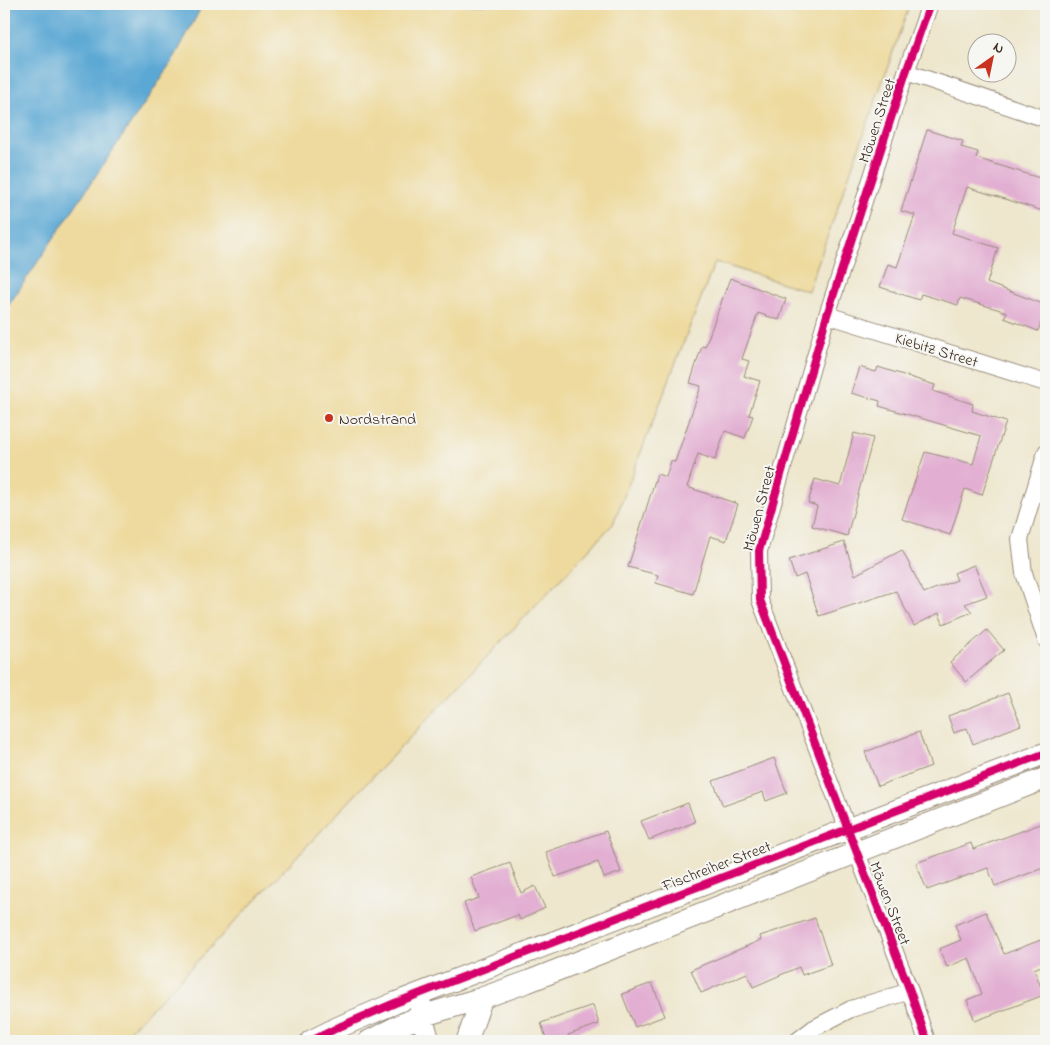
<svg xmlns="http://www.w3.org/2000/svg" width="1050" height="1045" viewBox="0 0 1050 1045" font-family="'Indie Flower',sans-serif">
  <style>
    .sand { fill: #eeda9e; stroke: #94825e }
    .water { fill: #5ba8d4; stroke: #4b6979 }
    .building { fill: #e2aed2 }
    .lines { fill: none; stroke-linecap: round; stroke-linejoin: round }
    .minor-casing { stroke: #948876; stroke-width: 18 }
    .tertiary-casing { stroke: #948876; stroke-width: 23 }
    .minor { stroke: #fff; stroke-width: 16 }
    .tertiary { stroke: #fff; stroke-width: 21 }
    .cycleway-casing { stroke: #f6f6f2; stroke-width: 11 }
    .cycleway { stroke: #d6006c; stroke-width: 8 }
    .poi-dot { fill: #c8321e; stroke: #f6f6f2; stroke-width: 2 }
    .labels { text-anchor: middle; stroke-width: 4; stroke-linejoin: round; paint-order: stroke }
    .street-label { font-size: 16px; fill: #3b2a1e; stroke: #f6f6f2 }
    .poi-label { font-size: 16px; fill: #3b2a1e; stroke: #f6f6f2; text-anchor: start }
  </style>
  <rect width="100%" height="100%" fill="#f6f6f2"/>
  <filter id="ink" filterUnits="userSpaceOnUse"><feTurbulence type="fractalNoise" baseFrequency=".02" numOctaves="2"/><feDisplacementMap in="SourceGraphic" scale="10" xChannelSelector="R" yChannelSelector="G"/><feConvolveMatrix kernelMatrix="1 2 1 2 8 2 1 2 1" color-interpolation-filters="sRGB"/></filter>
  <filter id="wash" filterUnits="userSpaceOnUse"><feTurbulence type="fractalNoise" baseFrequency=".0096" numOctaves="4" result="noise"/><feDisplacementMap in="SourceGraphic" scale="20" xChannelSelector="R" yChannelSelector="G"/><feGaussianBlur stdDeviation="1.12" result="paint"/><feColorMatrix in="noise" values="0 0 0 0 0 0 0 0 0 0 0 0 0 0 0 0 0 1.4 0 .05"/><feComposite in="paint" operator="in"/></filter>
  <g filter="url(#wash)">
    <rect width="100%" height="100%" fill="#eee7ce"/>
    <path class="sand" d="M203,4H910L808,291L715,262L613,524L168,992L118,1041H4V312L171,64Z"/>
    <path class="water" d="M4,4H203L171,64L4,312Z"/>
    <g id="blocks">
      <path class="building" d="M927,130L963,141L961,147L978,152L976,158L1046,180V212L967,187L952,233L998,248L987,283L1046,305V308L1038,331L1004,318L1007,312L960,298L958,305L921,294L919,300L880,287L888,264L897,267L915,215L901,211Z
        M730,278L786,299L779,320L758,313L742,359L749,361L744,376L760,381L749,415L753,416L745,438L725,431L715,460L698,454L687,487L738,504L726,541L710,536L693,594L656,583L658,575L628,567L657,474L666,477L671,461L675,462L701,386L690,383L702,346L705,347Z
        M859,367L876,372L878,367L935,385L933,391L973,404L972,411L1006,422L982,495L965,489L950,535L902,519L925,452L973,464L981,436L879,406L880,401L851,393Z
        M854,433L873,438L847,536L812,526L817,506L808,503L815,479L840,486Z
        M844,542L855,575L902,550L924,593L957,580L954,573L974,565L987,596L965,604L972,612L943,624L939,613L914,626L896,591L819,616L805,574L795,578L789,560Z
        M987,630L1004,650L966,682L950,662Z
        M1008,693L1021,725L973,744L967,728L954,733L948,716Z
        M919,732L931,766L878,786L865,752Z
        M774,758L787,793L766,801L763,792L723,806L713,781Z
        M688,803L695,822L649,840L641,821Z
        M1046,822V867L995,886L988,868L927,890L916,863L971,843L973,849Z
        M606,831L621,872L604,878L598,862L555,877L546,852Z
        M510,863L521,893L535,886L545,908L520,920L518,915L475,931L464,903L479,898L471,877Z
        M986,912L1004,954L1046,938V964L1034,969L1044,995L975,1021L967,1000L982,994L969,958L947,967L939,949L961,940L955,925Z
        M815,918L831,965L802,975L799,967L753,987L747,973L701,993L691,970L761,940L760,936Z
        M652,983L665,1016L635,1027L622,994Z
        M593,1005L599,1024L568,1035L570,1041H547L541,1023Z"/>
    </g>
  </g>
  <g filter="url(#ink)">
    <use href="#blocks" fill-opacity="0" stroke="#948876" stroke-width="1"/>
    <g class="lines">
      <g class="minor-casing">
        <path id="minor" d="M906,72L1046,119
          M827,315L1046,383
          M1046,452L1020,539L1024,573L1046,640
          M797,1041L814,1028L851,1009L910,991
          M927,1041L910,991L760,600L759,551L827,315L906,72L930,4"/>
      </g>
      <g class="tertiary-casing">
        <path id="tertiary" d="M420,1001L422,1016L429,1041
          M311,1041L339,1027L395,1003L1046,753
          M369,1041L400,1025L422,1016L482,998L527,982L1046,778
          M467,1041L482,998"/>
      </g>
      <use href="#minor" class="minor"/>
      <use href="#tertiary" class="tertiary"/>
      <g class="cycleway-casing">
        <path id="cycleway" d="M311,1041L339,1027L395,1003L1046,753
          M927,1041L910,991L760,600L759,551L827,315L906,72L930,4"/>
      </g>
      <use href="#cycleway" class="cycleway"/>
    </g>
  </g>
  <circle class="poi-dot" cx="329" cy="418" r="5"/>
  <g class="labels">
    <g class="street-label">
      <text transform="translate(876 120) rotate(-72)" y="6">Möwen Street</text>
      <text transform="translate(937 349) rotate(17)" y="6">Kiebitz Street</text>
      <text transform="translate(758 508) rotate(-75)" y="6">Möwen Street</text>
      <text transform="translate(716 865) rotate(-21)" y="6">Fischreiher Street</text>
      <text transform="translate(891 903) rotate(69)" y="6">Möwen Street</text>
    </g>
    <g class="poi-label">
      <text x="339" y="424">Nordstrand</text>
    </g>
  </g>
  <rect width="1050" height="1045" fill="none" stroke="#f6f6f2" stroke-width="20"/>
  <g transform="translate(992 58) rotate(33)"><circle r="24" fill="#f6f6f2" stroke="#aba49d"/>
  <path d="M0-4L9 19L0 12L-9 19Z" fill="#c8321e"/>
  <text y="-8" font-size="14" font-weight="bold" text-anchor="middle" fill="#3b2a1e">N</text>
  </g>
</svg>
